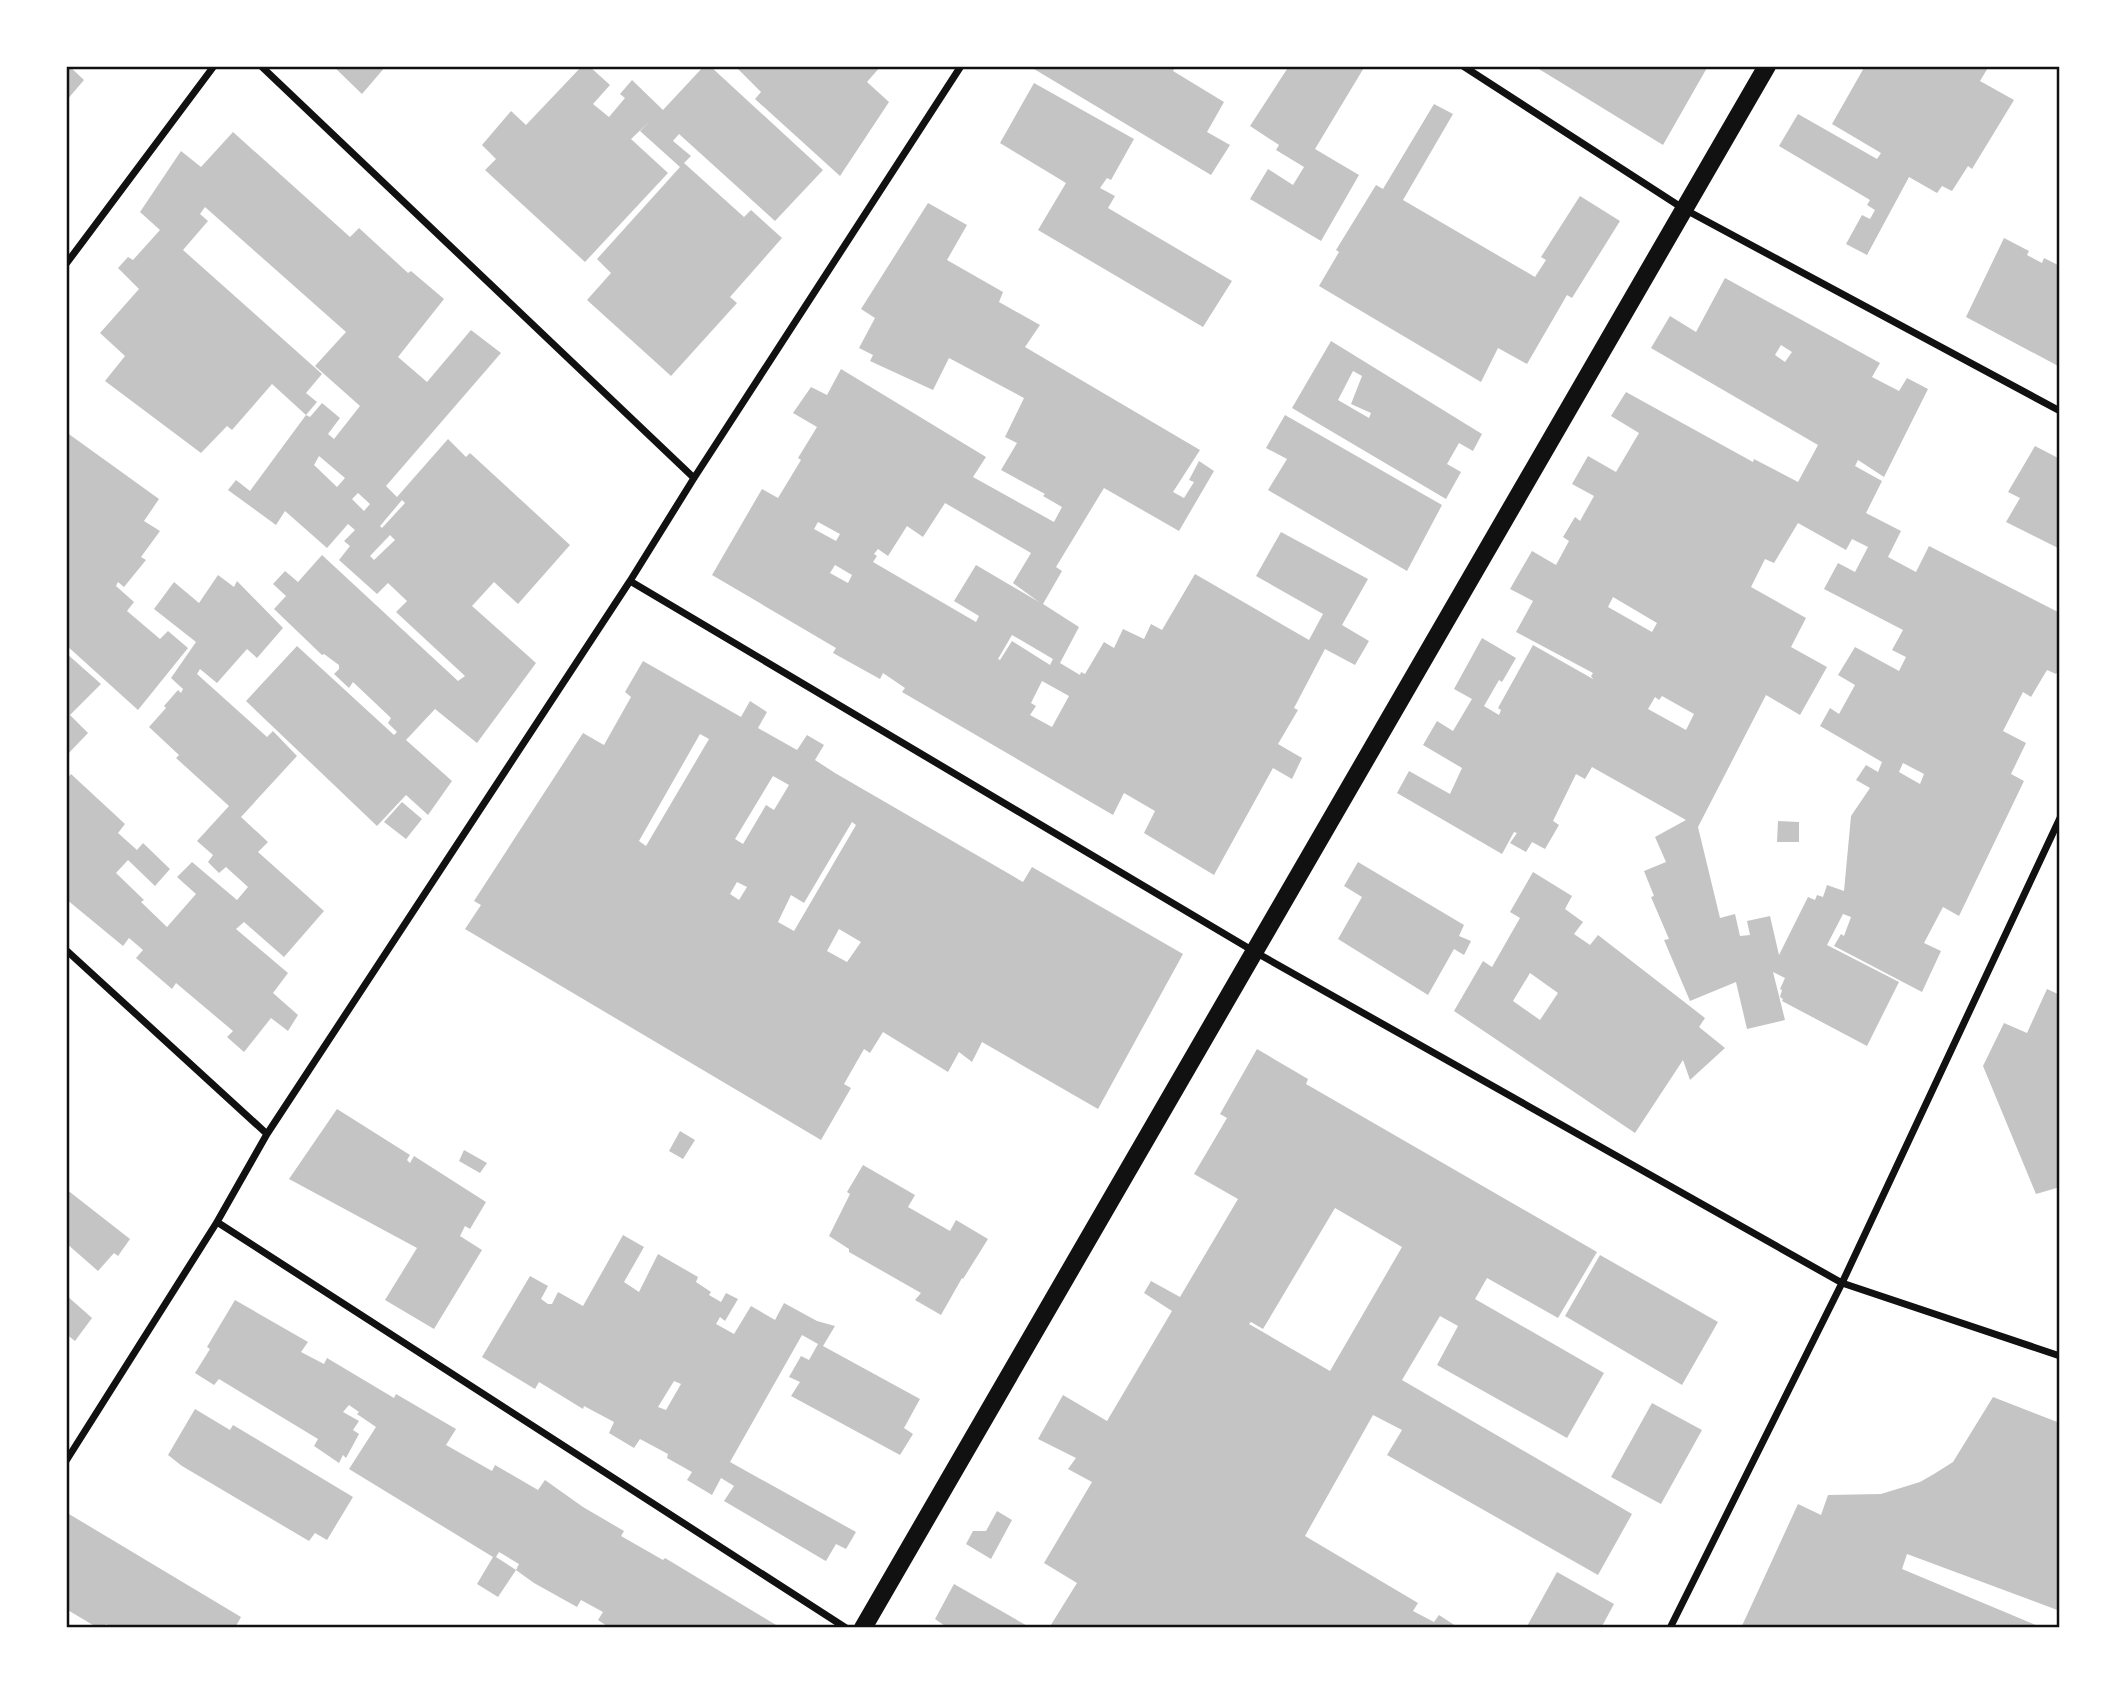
<svg xmlns="http://www.w3.org/2000/svg" width="2126" height="1694" viewBox="0 0 2126 1694" font-family="Roboto,sans-serif">
  <style>
    .building { fill: #c4c4c4; fill-rule: evenodd }
    .lines { fill: none; stroke-linecap: round; stroke-linejoin: round }
    .minor { stroke: #111; stroke-width: 7 }
    .primary { stroke: #111; stroke-width: 18 }
    .neatline { fill: none; stroke: #111; stroke-width: 2.5 }
  </style>
  <rect width="100%" height="100%" fill="#fff"/>
  <path class="building" d="M66,66H69L84,80L66,101Z
    M333,66H386L362,94Z
    M582,66H589L610,85L593,104L609,117L625,98L620,94L632,80L663,110L704,66H710L823,170L775,221L679,134L673,141L691,156L684,163L744,217L751,210L782,238L730,297L737,303L671,376L587,300L611,273L597,259L680,167L640,131L650,121L631,139L668,173L585,262L485,170L496,159L482,145L511,111L526,125Z
    M735,66H881L867,82L889,102L840,176L755,99L761,92Z
    M1029,66H1176L1173,71L1224,102L1207,132L1230,145L1211,175Z
    M1289,66H1365L1315,149L1359,175L1321,241L1250,199L1268,169L1293,185L1304,167L1276,150L1279,145L1250,126Z
    M1534,66H1708L1663,145Z
    M1865,66H1989L1980,81L2014,100L1972,169L1968,166L1952,191L1942,186L1937,193L1909,177L1867,255L1846,244L1862,215L1870,219L1875,210L1867,205L1870,200L1779,146L1798,114L1877,159L1881,153L1832,124Z
    M1034,83L1134,139L1111,180L1107,178L1100,188L1115,196L1108,208L1232,281L1203,327L1038,230L1066,183L1000,143Z
    M1434,104L1453,114L1403,200L1535,277L1546,260L1541,257L1580,196L1620,221L1572,298L1567,295L1527,364L1498,348L1481,382L1319,286L1339,252L1336,250L1376,185L1383,189Z
    M233,132L350,237L359,228L408,273L411,271L444,299L398,357L427,382L471,330L501,353L386,486L397,497L448,439L466,457L470,453L570,545L518,604L494,582L472,606L536,663L477,743L435,709L406,740L452,781L428,815L406,795L377,826L246,701L297,646L394,735L397,732L388,723L391,718L353,682L349,688L334,674L339,669V665L324,654L322,655L274,609L286,596L273,584L285,571L298,582L322,555L458,681L465,676L396,612L407,601L388,583L377,594L339,560L350,546L344,541L355,530L348,524L327,548L285,511L276,525L228,490L236,480L250,491L306,415L310,417L322,403L340,418L328,434L334,439L360,406L315,366L346,332L205,207L200,214L208,221L183,250L322,374L306,393L317,402L306,415L272,384L232,430L227,426L201,453L105,381L125,356L100,333L139,289L118,268L128,257L133,260L160,230L140,212L181,151L201,167ZM319,456L345,478L337,487L314,465ZM358,493L370,504L364,511L352,499ZM402,500L405,503L382,528L380,526ZM390,535L395,540L374,560L370,556Z
    M928,203L967,225L947,260L1003,292L999,302L1040,325L1025,347L1200,450L1173,492L1184,498L1194,482L1189,480L1199,461L1214,471L1179,531L1104,488L1056,567L1062,571L1043,604L1079,627L1060,663L1080,675L1081,672L1085,674L1104,642L1114,648L1123,629L1144,639L1151,624L1162,630L1195,574L1309,640L1323,614L1256,576L1281,532L1368,579L1342,625L1369,641L1355,665L1325,649L1294,708L1298,710L1278,744L1302,758L1292,779L1273,768L1214,875L1144,833L1155,811L1124,793L1113,815L902,692L905,688L883,673L880,679L833,653L836,648L712,575L762,489L778,498L801,460L798,458L817,427L793,413L811,387L827,395L841,369L986,457L973,477L1054,522L1062,507L1043,496L1045,494L1001,470L1017,443L1005,437L1024,398L949,358L933,390L870,361L873,355L859,348L875,318L861,309ZM945,503L1031,553L1013,583L1039,602L976,565L954,601L979,616L976,622L873,562L877,556L874,554L878,549L888,556L907,526L923,537ZM818,522L840,534L836,541L814,529ZM835,565L852,575L848,583L830,573ZM1012,635L1053,659L1050,665L1012,641L1000,660L998,659ZM1042,681L1069,696L1052,727L1030,715L1036,706L1031,703Z
    M2004,238L2029,251L2027,255L2042,263L2044,258L2060,266V367L1966,317Z
    M1725,278L1880,363L1872,377L1899,391L1907,378L1928,389L1884,477L1858,460L1855,466L1882,481L1866,513L1901,531L1888,557L1916,572L1929,546L2060,613V668L2056,674L2047,670L2031,697L2023,692L2003,731L2026,743L2011,774L2024,781L1959,916L1943,907L1924,943L1941,951L1922,992L1834,946L1841,934L1844,936L1851,917L1843,914L1827,945L1899,982L1867,1046L1782,1001L1783,999L1780,997L1782,990L1780,989L1785,978L1773,972L1785,1020L1747,1029L1736,982L1690,1001L1664,940L1669,939L1651,897L1654,896L1644,871L1666,862L1655,837L1686,820L1592,767L1585,779L1576,774L1553,821L1559,825L1545,849L1532,842L1526,852L1510,843L1517,833L1514,832L1502,854L1397,793L1409,771L1450,794L1462,768L1423,745L1437,721L1453,731L1472,699L1454,689L1482,638L1516,658L1502,682L1499,680L1484,706L1499,715L1501,710L1498,708L1533,645L1593,679L1591,676L1593,673L1516,632L1533,601L1510,589L1532,551L1556,565L1569,541L1563,537L1575,517L1580,521L1594,496L1572,484L1588,456L1616,472L1639,433L1611,416L1626,392L1753,462L1754,459L1798,482L1818,445L1651,348L1670,316L1696,332ZM1781,345L1792,352L1785,362L1775,355ZM1798,523L1846,550L1852,539L1868,547L1855,572L1838,563L1824,589L1903,630L1892,650L1906,657L1899,671L1855,647L1838,675L1855,685L1839,714L1830,708L1820,726L1882,762L1878,772L1866,765L1856,780L1870,788L1851,816L1844,891L1827,885L1823,897L1817,895L1815,900L1808,897L1779,955L1770,916L1747,921L1750,935L1740,936L1735,914L1720,918L1698,827L1766,695L1800,715L1827,667L1791,647L1806,618L1751,587L1765,559L1774,563ZM1613,597L1657,623L1652,632L1608,607ZM1662,696L1694,714L1686,730L1648,709L1655,697L1659,700ZM1903,763L1924,774L1920,784L1899,772Z
    M1331,341L1482,434L1473,451L1459,443L1447,464L1461,472L1446,499L1292,408ZM1353,371L1362,376L1351,404L1371,413L1369,418L1338,400Z
    M1285,415L1442,505L1407,571L1268,490L1287,459L1266,448Z
    M66,432L159,499L144,521L160,531L141,557L146,560L124,587L118,582L116,586L134,602L127,611L160,639L168,631L188,648L138,710L66,645Z
    M2035,446L2060,459V549L2006,522L2020,498L2008,492Z
    M218,575L234,587L237,581L283,628L257,658L247,649L217,683L200,669L197,674L267,737L273,731L297,756L241,817L268,842L258,852L324,911L284,957L244,922L236,929L288,973L273,993L298,1015L288,1031L271,1018L244,1052L227,1037L233,1031L176,983L172,989L136,958L143,950L129,938L123,946L66,899V780L71,774L125,824L118,833L137,850L143,843L170,869L155,886L128,860L116,873L144,900L141,902L167,927L196,894L177,877L192,862L237,900L248,887L226,867L219,873L208,862L213,855L197,841L229,806L176,758L179,755L149,727L166,708L164,706L178,690L181,693L183,689L171,678L196,642L154,609L174,582L199,603Z
    M66,653L101,684L70,715L88,733L66,756Z
    M643,661L741,717L750,701L767,712L758,728L797,750L807,735L824,745L815,760L835,773L1023,882L1032,867L1183,954L1098,1109L982,1042L972,1062L959,1052L948,1072L883,1032L870,1053L864,1049L844,1084L851,1088L821,1140L465,929L481,905L474,901L583,733L604,745L631,697L625,692ZM700,734L709,739L646,846L639,841ZM773,776L789,785L774,810L766,805L743,844L735,839ZM852,822L856,825L794,931L778,922L791,895L804,903ZM737,882L747,887L739,900L730,894ZM839,929L861,942L847,962L827,951Z
    M402,802L422,819L406,839L384,822Z
    M1778,821L1799,822V842H1777Z
    M1358,862L1464,925L1459,936L1471,941L1464,955L1454,949L1428,995L1338,939L1362,897L1344,886Z
    M1533,872L1572,896L1565,909L1583,922L1574,934L1590,945L1598,935L1705,1018L1699,1027L1725,1048L1690,1080L1683,1060L1635,1133L1454,1011L1483,961L1492,967L1520,918L1510,912ZM1530,973L1558,993L1540,1020L1513,1001Z
    M2047,989L2060,995V1187L2036,1194L1983,1066L2004,1023L2027,1033Z
    M1257,1049L1308,1079L1306,1084L1597,1252L1558,1318L1487,1278L1475,1299L1604,1373L1567,1438L1437,1365L1458,1326L1440,1316L1402,1380L1632,1514L1598,1575L1387,1455L1402,1430L1373,1415L1305,1536L1418,1603L1413,1611L1434,1622L1439,1615L1459,1628H1049L1077,1583L1044,1563L1092,1482L1068,1469L1076,1458L1038,1439L1063,1395L1107,1421L1172,1311L1144,1293L1151,1281L1180,1297L1238,1199L1194,1174L1227,1118L1220,1114ZM1335,1208L1402,1247L1330,1371L1249,1324L1251,1322L1263,1329Z
    M337,1109L410,1155L407,1160L410,1163L414,1156L486,1202L470,1229L465,1226L460,1236L482,1250L434,1329L385,1300L417,1248L289,1179Z
    M680,1131L695,1140L683,1159L669,1151Z
    M464,1150L487,1163L480,1173L459,1161Z
    M863,1165L915,1195L908,1207L950,1231L956,1220L988,1239L963,1279L962,1278L941,1315L915,1300L921,1293L849,1252V1249L829,1236L850,1194L847,1192Z
    M66,1189L130,1239L118,1256L114,1253L98,1271L66,1243Z
    M623,1235L644,1247L624,1282L639,1292L658,1254L698,1277L696,1282L711,1292L709,1295L721,1302L726,1293L738,1299L725,1321L720,1317L716,1324L734,1334L751,1306L775,1320L784,1303L817,1321L835,1326L823,1346L920,1399L904,1428L913,1434L900,1455L791,1396L800,1382L789,1377L801,1356L809,1360L818,1344L802,1335L730,1462L856,1532L846,1549L836,1544L826,1561L824,1560L724,1501L734,1486L721,1478L712,1495L687,1480L692,1472L667,1458L668,1454L640,1439L634,1448L609,1433L614,1422L584,1406L583,1409L539,1382L535,1389L482,1357L530,1276L548,1286L541,1299L548,1304H552L558,1292L583,1306ZM674,1381L681,1384L666,1410L658,1407Z
    M1600,1255L1718,1322L1682,1385L1565,1316Z
    M66,1295L92,1318L75,1341L66,1334Z
    M235,1300L308,1342L301,1352L324,1364L327,1358L394,1398L396,1394L456,1429L446,1445L492,1471L495,1465L538,1490L545,1480L583,1507L624,1531L621,1536L663,1560L665,1558L781,1628H610L598,1620L603,1612L581,1600L577,1607L534,1583L516,1570L519,1564L499,1552L496,1557L516,1570L498,1597L477,1584L493,1557L349,1469L376,1427L357,1414L359,1412L349,1405L343,1412L359,1421L353,1430L359,1434L346,1458L343,1455L339,1463L314,1446L318,1439L219,1379L214,1385L195,1373L210,1349L207,1347Z
    M1993,1397L2060,1423V1611L1907,1554L1902,1569L2043,1628H1741L1798,1504L1821,1515L1828,1495L1881,1494L1920,1482L1934,1474L1953,1462Z
    M1652,1403L1702,1430L1661,1504L1611,1477Z
    M195,1409L230,1430L233,1425L353,1497L327,1540L315,1533L309,1541L182,1466L168,1455Z
    M997,1511L1012,1520L991,1559L966,1544L973,1531H986Z
    M69,1514L241,1617L235,1628H112L106,1624L104,1628H98L66,1609V1517Z
    M1557,1572L1614,1604L1601,1628H1526Z
    M954,1584L1031,1628H948L935,1619Z"/>
  <g class="lines">
    <path class="minor" d="M261,66L694,478
      M1463,66L1684,209L2060,411
      M66,264L214,66
      M630,581L1255,952L1842,1283L2060,1356
      M66,950L267,1134
      M217,1222L846,1628
      M66,1461L217,1222L267,1134L630,581L694,478L961,66
      M1670,1628L1842,1283L2060,818"/>
    <path class="primary" d="M863,1628L1767,66"/>
  </g>
  <rect width="2126" height="1694" fill="none" stroke="#ffffff" stroke-width="136"/>
  <rect x="68" y="68" width="1990" height="1558" class="neatline"/>
</svg>
